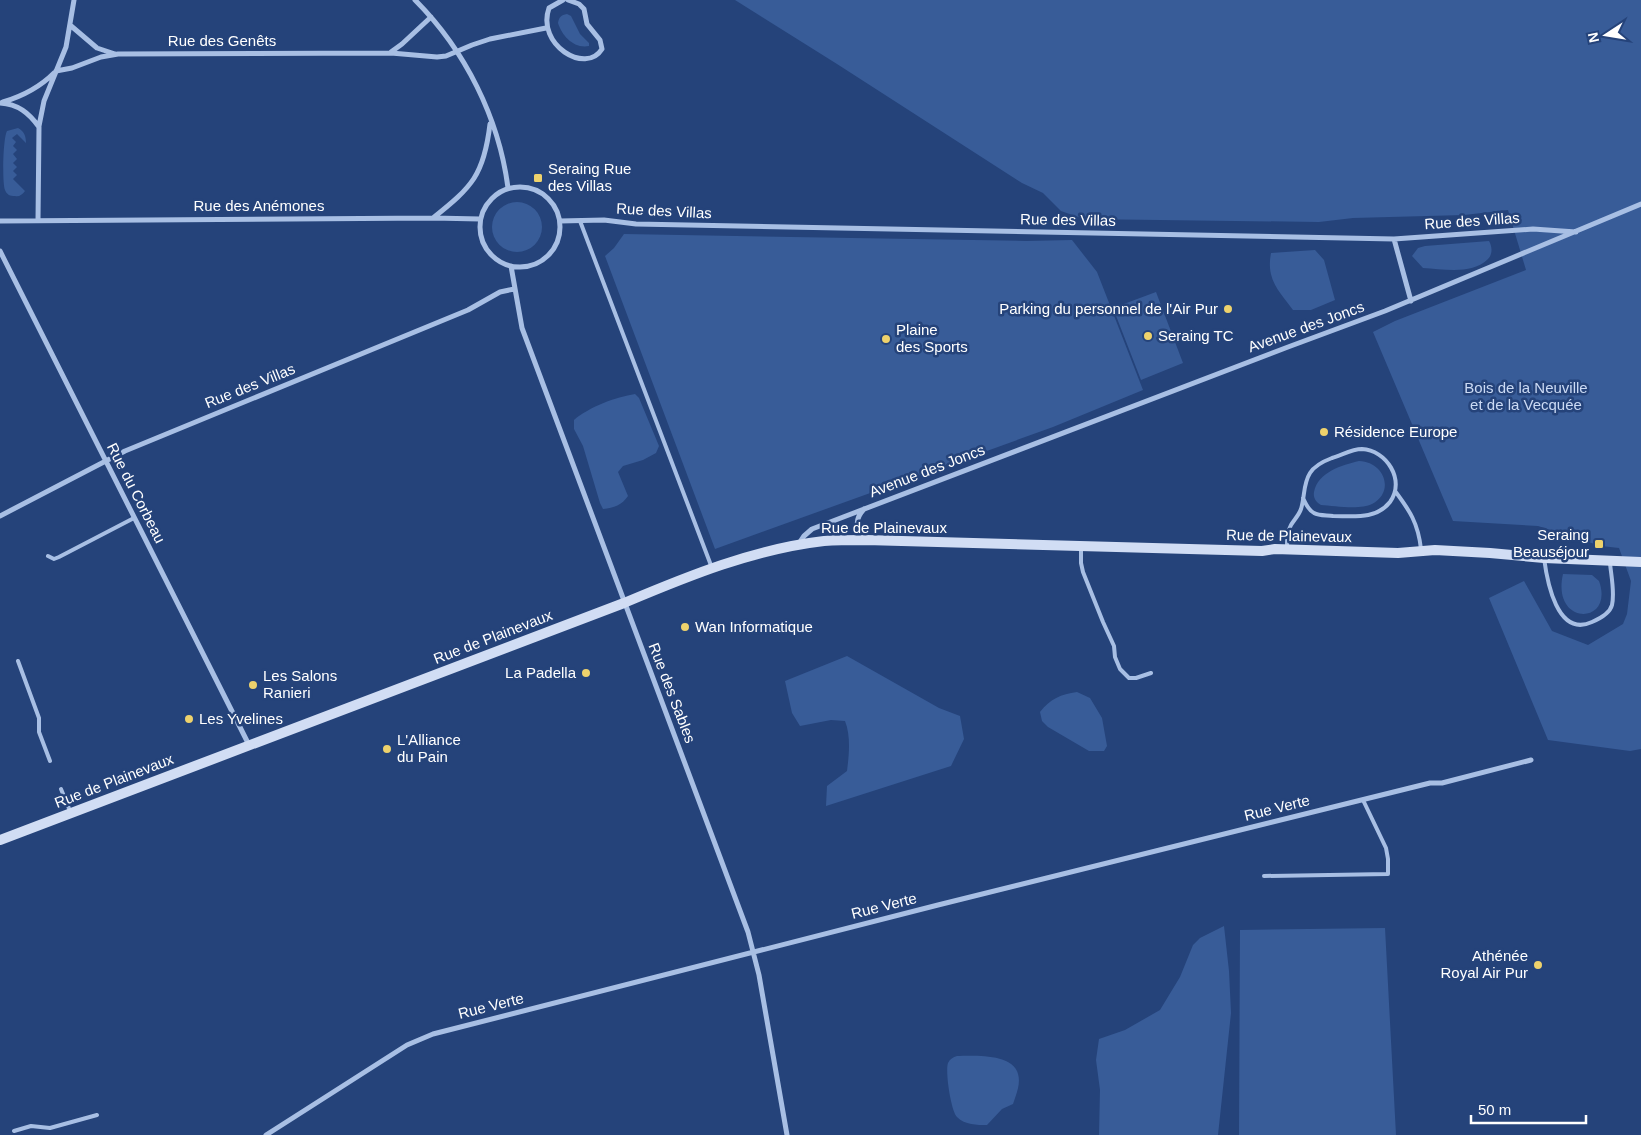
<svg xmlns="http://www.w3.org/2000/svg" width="1641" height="1135" viewBox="0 0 1641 1135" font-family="Helvetica,sans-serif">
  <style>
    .green { fill: #385c98 }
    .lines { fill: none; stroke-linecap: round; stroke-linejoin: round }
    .lane { stroke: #a8bfe4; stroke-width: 4 }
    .street { stroke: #a8bfe4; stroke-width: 5 }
    .secondary { stroke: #d1ddf4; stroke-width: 10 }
    .poi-dot { fill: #eed26c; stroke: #25437a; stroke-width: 2 }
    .labels { text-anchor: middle; stroke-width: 5; stroke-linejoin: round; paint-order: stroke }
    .street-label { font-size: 15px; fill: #fff; stroke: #25437a }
    .poi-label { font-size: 15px; fill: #fff; stroke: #25437a; text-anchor: start }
    .park-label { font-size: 15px; fill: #cbdaf4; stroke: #25437a }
  </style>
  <rect width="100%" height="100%" fill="#25437a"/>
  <path class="green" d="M735,0H1641V749L1630,751L1548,740L1489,598L1524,581L1552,631L1588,645L1623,624L1627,614L1631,581L1619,548L1601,546L1538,526L1453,521L1373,332L1395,321L1526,270L1508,210L1464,215L1353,218L1319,222L1084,219L1061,211L1043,193L1022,183L837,64Z
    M567,14L571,16L580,34L589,43V46C574,49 562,36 558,23C559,17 561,15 567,14Z
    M18,128C24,131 26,136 26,143L17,134L12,138L16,142L13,146L17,150L13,154L17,159L13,163L17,167L13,171L17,175L13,179L25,191C22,195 19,197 15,196C10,196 7,195 5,190C2,183 3,138 7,131Z
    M492 227a25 25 0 1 1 50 0a25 25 0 1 1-50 0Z
    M624,234L1026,241L1072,240L1097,272L1143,390L1053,427L715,549L605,256L614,248Z
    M1489,241C1492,246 1493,254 1488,259C1472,275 1444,269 1423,268L1412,256L1418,248L1425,246Z
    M1315,250L1324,260L1335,300L1311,310H1293C1278,290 1266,279 1271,253Z
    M1156,292L1183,363L1141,380L1113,308Z
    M635,394L639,398L659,446L656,453L643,460L623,466L618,472L628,496C622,505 614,508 603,509L600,503L583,446L574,429V420C589,407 616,397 635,394Z
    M1359,461C1385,462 1395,492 1372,504C1361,510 1334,506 1321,505C1316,502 1313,498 1314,492C1318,472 1342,465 1359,461Z
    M1563,574L1592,575L1599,581C1615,625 1551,627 1563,574Z
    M847,656L939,708L960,716L964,739L951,766L826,806L827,786L847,771C849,755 851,736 845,721L831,720L800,726L792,713L785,681Z
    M1077,692L1090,698L1102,718L1107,746L1104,751H1089L1048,727L1042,721L1040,712C1050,699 1061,694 1077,692Z
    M1224,926L1229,971L1231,1013L1218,1135H1099L1100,1090L1096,1060L1099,1039L1125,1030L1160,1010L1180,977L1193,945L1200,938Z
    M1385,928L1396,1135H1239L1240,930Z
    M957,1056C972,1056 1013,1053 1018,1074C1021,1084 1016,1095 1013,1104L1002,1109L987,1125C977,1125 965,1125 957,1117C951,1111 945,1071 948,1063C950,1059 953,1057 957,1056Z"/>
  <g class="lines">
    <path class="lane" d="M580,221L712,568
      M1395,491C1410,511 1418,523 1421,549
      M1081,546V563L1083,572L1103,622L1114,646L1115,657L1120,669L1129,678H1136L1151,673
      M1287,548C1287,540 1287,532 1291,525C1294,520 1299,515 1301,509C1305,496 1303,484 1310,473C1315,465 1324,461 1332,458C1342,455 1352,449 1362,449C1386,450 1406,480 1390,502C1376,520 1353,516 1333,516C1327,515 1319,516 1314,513C1308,510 1306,504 1303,498
      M48,556L54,559L59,557L134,518
      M1544,558C1547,581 1557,638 1592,622C1599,619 1610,613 1612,605C1615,592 1611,575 1610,563
      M18,661L39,718V732L50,761
      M61,789L70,811
      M1264,876L1388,874V859L1386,848L1363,800
      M14,1131L31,1126L50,1128L97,1115"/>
    <path class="street" d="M415,0C465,50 499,118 508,188
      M563,0L549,8C536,45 586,75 602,49L600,40L587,24L584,9L579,4L568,0
      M70,25L97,48L115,54
      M391,52L402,44L431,17
      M56,71L72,68L101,57L118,54L391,53L437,57L446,56L472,45L490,39L546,28
      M3,102C23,96 40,87 54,73
      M0,103C18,104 29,113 39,127L38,220
      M39,126L44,101L66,47L74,0
      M480 227a40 40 0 1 1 80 0a40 40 0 1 1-80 0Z
      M433,218C472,187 484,175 490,124
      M0,221L433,218L480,219
      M560,221L604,220L636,224L1394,239L1533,229L1576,232
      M1394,239L1411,301
      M0,251L249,745
      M511,266L522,328L748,932L759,975L787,1135
      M864,509C854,520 856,528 865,538
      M0,516L125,451L468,310L500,292L514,289
      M798,545L804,536L812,529L1288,347L1385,311L1641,204
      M266,1135L407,1045L433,1034L938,905L1430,783H1442L1531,760"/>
    <path class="secondary" d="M0,840L624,603C688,576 754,549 824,541C838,540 852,540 866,540L1262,551L1275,549L1398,553L1435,550L1490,553L1544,558L1641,562"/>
  </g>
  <g class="poi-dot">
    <rect x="533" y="173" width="10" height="10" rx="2.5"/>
    <circle cx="1228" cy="309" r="5"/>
    <circle cx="1148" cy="336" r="5"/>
    <circle cx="886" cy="339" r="5"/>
    <circle cx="1324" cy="432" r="5"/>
    <rect x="1594" y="539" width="10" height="10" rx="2.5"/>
    <circle cx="685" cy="627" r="5"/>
    <circle cx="586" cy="673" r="5"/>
    <circle cx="253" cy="685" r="5"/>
    <circle cx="189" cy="719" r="5"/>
    <circle cx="387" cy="749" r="5"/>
    <circle cx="1538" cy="965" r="5"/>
  </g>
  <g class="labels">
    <g class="street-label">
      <text x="222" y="46">Rue des Genêts</text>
      <text x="259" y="211">Rue des Anémones</text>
      <text transform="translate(664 211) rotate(3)" y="5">Rue des Villas</text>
      <text transform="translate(1068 220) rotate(1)" y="5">Rue des Villas</text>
      <text transform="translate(1472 221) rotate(-4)" y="5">Rue des Villas</text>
      <text transform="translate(1306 327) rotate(-20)" y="5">Avenue des Joncs</text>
      <text transform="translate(250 386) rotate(-22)" y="5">Rue des Villas</text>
      <text transform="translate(927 471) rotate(-21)" y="5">Avenue des Joncs</text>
      <text transform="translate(136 493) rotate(63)" y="5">Rue du Corbeau</text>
      <text x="884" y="533">Rue de Plainevaux</text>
      <text transform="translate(1289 536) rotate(1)" y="5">Rue de Plainevaux</text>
      <text transform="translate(493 637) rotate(-21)" y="5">Rue de Plainevaux</text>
      <text transform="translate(672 693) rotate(69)" y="5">Rue des Sables</text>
      <text transform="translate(114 781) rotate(-21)" y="5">Rue de Plainevaux</text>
      <text transform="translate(1277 808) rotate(-14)" y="5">Rue Verte</text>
      <text transform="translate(884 906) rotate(-14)" y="5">Rue Verte</text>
      <text transform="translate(491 1006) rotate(-14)" y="5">Rue Verte</text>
    </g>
    <g class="poi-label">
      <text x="548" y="174">Seraing Rue<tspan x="548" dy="17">des Villas</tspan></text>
      <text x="1218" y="314" text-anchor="end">Parking du personnel de l'Air Pur</text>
      <text x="896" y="335">Plaine<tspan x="896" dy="17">des Sports</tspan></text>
      <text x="1158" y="341">Seraing TC</text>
      <text x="1334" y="437">Résidence Europe</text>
      <text x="1589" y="540" text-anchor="end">Seraing<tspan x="1589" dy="17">Beauséjour</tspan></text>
      <text x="695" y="632">Wan Informatique</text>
      <text x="576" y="678" text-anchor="end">La Padella</text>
      <text x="263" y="681">Les Salons<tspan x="263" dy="17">Ranieri</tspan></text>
      <text x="199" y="724">Les Yvelines</text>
      <text x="397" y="745">L'Alliance<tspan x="397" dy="17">du Pain</tspan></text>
      <text x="1528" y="961" text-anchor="end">Athénée<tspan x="1528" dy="17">Royal Air Pur</tspan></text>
    </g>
    <g class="park-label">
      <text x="1526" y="393">Bois de la Neuville<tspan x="1526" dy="17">et de la Vecquée</tspan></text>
    </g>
  </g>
  <g transform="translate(1606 35) rotate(258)" stroke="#25437a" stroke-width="4" paint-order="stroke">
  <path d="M0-4L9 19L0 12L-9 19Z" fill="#ffffff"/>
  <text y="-8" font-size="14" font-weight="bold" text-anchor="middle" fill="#ffffff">N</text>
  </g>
  <path d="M1471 1115v8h115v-8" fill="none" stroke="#ffffff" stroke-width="2.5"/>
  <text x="1478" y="1115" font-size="15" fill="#ffffff" stroke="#25437a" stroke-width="4" paint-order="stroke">50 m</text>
</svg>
